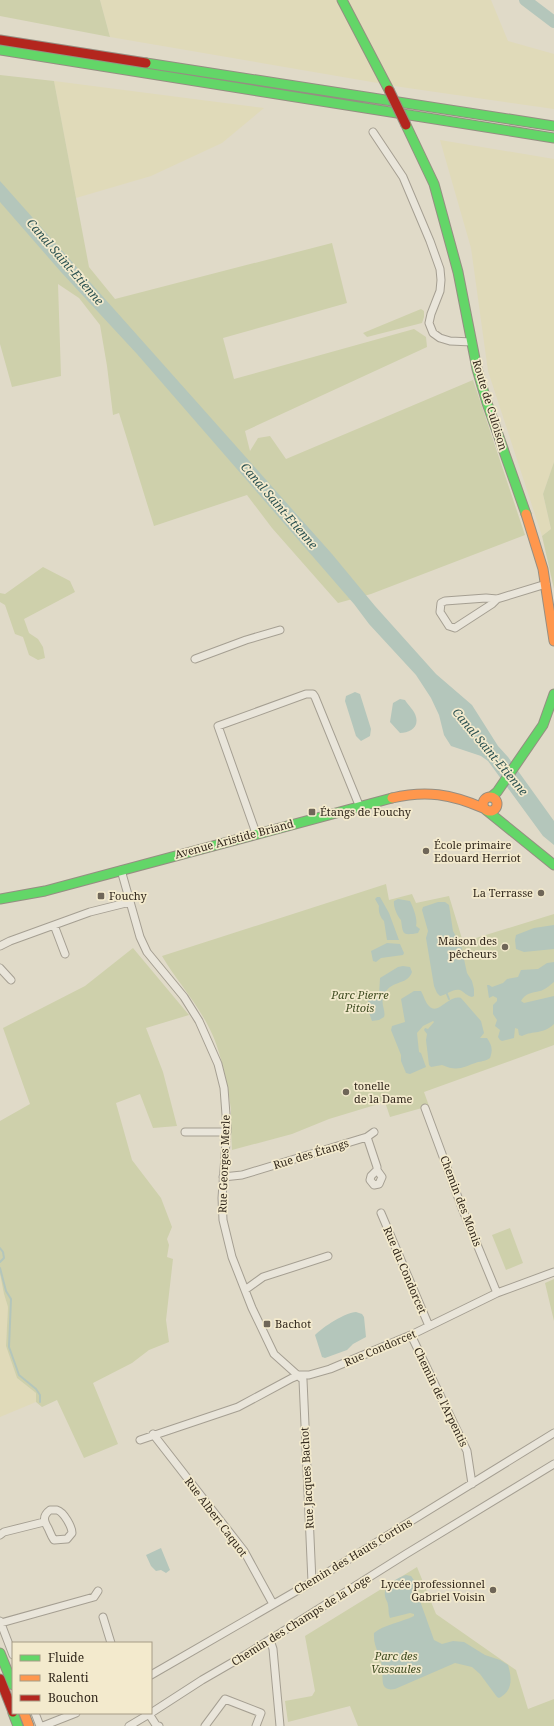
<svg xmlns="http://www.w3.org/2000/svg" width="554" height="1726" viewBox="0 0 554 1726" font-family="'Noto Serif',serif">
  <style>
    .farmland { fill: #e0dab9 }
    .green { fill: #ced0ab }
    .water { fill: #b4c6bb }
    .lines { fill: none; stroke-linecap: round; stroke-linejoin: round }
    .stream { stroke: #b4c6bb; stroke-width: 2 }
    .river { stroke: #b4c6bb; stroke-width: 12 }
    .street-casing { stroke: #a59f92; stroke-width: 9 }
    .fast-casing { stroke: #958e82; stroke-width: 11 }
    .slow-casing { stroke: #958e82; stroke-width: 11 }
    .jam-casing { stroke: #958e82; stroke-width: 11 }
    .street { stroke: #e9e5da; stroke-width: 7 }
    .fast { stroke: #63d668; stroke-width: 9 }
    .slow { stroke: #ff974d; stroke-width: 9 }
    .jam { stroke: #b3261e; stroke-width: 9 }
    .jam-bridge-casing { stroke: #958e82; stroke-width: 11; stroke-linecap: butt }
    .jam-bridge { stroke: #b3261e; stroke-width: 9 }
    .poi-dot { fill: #6f6658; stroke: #f3eacd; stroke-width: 1.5 }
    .labels { text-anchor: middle; stroke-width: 3.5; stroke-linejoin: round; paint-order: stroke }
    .street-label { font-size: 11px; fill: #32281c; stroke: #f3eacd }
    .poi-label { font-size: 11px; fill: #32281c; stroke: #f3eacd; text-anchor: start }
    .park-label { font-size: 11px; font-style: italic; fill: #414e23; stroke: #f3eacd }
    .water-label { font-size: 12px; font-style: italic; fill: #2c5251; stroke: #f3eacd }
  </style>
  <rect width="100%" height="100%" fill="#e0dac8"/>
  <path class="farmland" d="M100,0H491L508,41L554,54V109L401,87L110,37Z
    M54,81L264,108L222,143L151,176L76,198Z
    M440,140L554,159V462L543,494L551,529L542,536L488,371L471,248Z
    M0,1274L4,1294L8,1307L6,1346L17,1378L36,1393V1402L0,1417Z"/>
  <path class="green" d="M0,0H100L110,37L0,16Z
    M0,75L54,81L89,267L115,299L332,243L347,303L223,338L234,379L414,329L426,337L427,347L245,431L250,451L258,438L270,436L286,459L473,380L525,535L371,594L338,603L272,528L247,495L154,526L119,413L113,415L107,366L100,325L79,298L58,284L61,376L12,387L0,344Z
    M421,309L424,311V317L422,323L367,337L363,333Z
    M554,462V589L542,536L551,529L543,494Z
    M43,567L70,581L75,592L24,619L29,633L38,639L43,647L45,658L38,660L29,655L23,637L15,634L5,605L0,602V593L5,594Z
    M386,884L389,900L412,894L416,903L449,896L463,942L554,914V1045L424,1092L429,1106L390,1117L385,1102L329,1119L292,1134L232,1150C231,1137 231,1123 231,1110C229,1090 221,1054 213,1036C200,1006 178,983 162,956Z
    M133,948L189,1015L146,1028L163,1072L177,1126L153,1128L140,1094L116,1103L132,1160L161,1198L172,1227L167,1239L169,1245L167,1257L173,1259L166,1320L169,1342L149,1350L132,1363L93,1383L118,1444L84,1458L57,1400L42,1407L36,1402V1393L17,1378L6,1346L8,1307L4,1294L0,1274V1121L30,1104L3,1028L85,986Z
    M510,1228L523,1263L506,1270L492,1235Z
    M554,1279V1321L545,1283Z
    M417,1567L436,1614L516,1670L528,1709L554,1699V1726H358L350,1706L288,1722L285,1701L312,1696L315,1691L305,1636Z"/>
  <path class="water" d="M0,181L332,554L375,606L436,674L472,705L498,746L508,757L554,821V845L543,836L488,761L481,756L451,746L444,735L439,715L431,698L416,675L369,624L354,604L137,354L61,272L0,202Z
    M355,692L360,694L371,729L370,736L361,741L356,736L345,701L346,696Z
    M400,699L405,700C408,705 415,711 416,717C419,728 409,733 400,733L390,722L393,703Z
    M377,897H380L389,913L399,940H387L384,921C380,917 378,911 379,906L375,899Z
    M398,899L410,901C413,907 418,919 416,926L420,929L418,933C402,936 403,934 401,920C397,916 393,906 394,901Z
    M438,902H445L449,905L453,931L461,945L467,973L472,981L474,989V996L472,997C467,996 464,992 460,990C454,988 446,995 440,996L437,993L434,986L426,938L428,931L422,910L423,907Z
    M554,925V949L524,952L516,949L515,940L516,935L534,928Z
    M387,943L400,944L404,953L403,955L381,958L376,962L373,961L371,951Z
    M554,962V982C550,985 545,990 540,991C531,993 526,993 521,1001L524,1003L554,996V1024C542,1035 534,1030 522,1036L519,1035L518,1029L515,1028L514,1038L502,1041L500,1040L498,1037L500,1030L495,1026L497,1020L493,1014V1005L497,1001V998L493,996L489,998L487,985H489L492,987L503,983L507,979L518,977L521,970L538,969L547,963Z
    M403,966L410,967L412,972C407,987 389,978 383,998C381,1005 386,1011 384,1017L379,1020L372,1021L368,1010V1001L379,995L380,978L398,967Z
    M414,991H421C424,996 425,1002 429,1006C438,1016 449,994 461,998L481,1021L484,1033L480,1038H487C492,1045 493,1050 490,1058C486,1061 483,1061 478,1062C463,1067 458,1072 442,1065L431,1067L429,1065L426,1040L427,1034L424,1030L425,1028L428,1029L434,1022L433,1021L423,1026L417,1033L419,1052L421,1053L426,1067L410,1074L406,1073L401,1061V1055L391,1030L392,1026L405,1022L401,999Z
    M356,1312L362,1314L364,1317L366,1337L353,1344L347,1350L325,1358L322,1357L315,1335C323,1327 346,1312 356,1312Z
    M161,1548L170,1570L166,1573L161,1570L156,1571L151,1566L146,1555Z
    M406,1575L411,1576L416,1583L419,1598L434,1640L442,1644L453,1641L464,1642L485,1655L500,1660L508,1665C512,1678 513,1691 499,1698L497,1697L480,1674L472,1667L455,1663L395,1689C378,1692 384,1677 382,1667C381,1654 373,1648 374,1633C383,1625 402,1622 414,1616V1614L410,1613L390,1618C388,1613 389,1610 388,1605C388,1602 385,1599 385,1596C383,1585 397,1578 406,1575Z"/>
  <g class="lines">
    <path class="stream" d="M447,994L449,999
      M0,1248L3,1252L4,1258L0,1262
      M0,1268L6,1291L11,1299L9,1347L19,1375L36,1389L40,1395V1402"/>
    <path class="river" d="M525,0L554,22"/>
    <g class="street-casing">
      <path id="street" d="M373,132L403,177L430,241L440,269L441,280L440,291L431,314L429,323L433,333L440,338L450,341L472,342
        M497,599L492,604L455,628L449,626L440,612L441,603L445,601L486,598L497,599L546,584
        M195,659L246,640L280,630
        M256,833L218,726L306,694H313L315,697L359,805
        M121,870L140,937L147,952L184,997L199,1021L218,1064L224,1088L227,1128L222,1198L223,1220L232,1257L252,1308L274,1354L303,1380L312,1582
        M54,925L65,954
        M0,946L10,941L90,912L130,902
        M0,968L11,980
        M425,1108L462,1208L497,1293
        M185,1132H227
        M367,1137L374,1132
        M223,1177L242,1175L367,1137L377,1167V1170L371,1176L370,1180L374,1185L379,1184L382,1177L377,1170
        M381,1213L429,1326
        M245,1290L263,1277L328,1256
        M411,1335L467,1451L472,1484
        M153,1434L244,1551L273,1604
        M140,1440L238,1407L292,1378L299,1375H309L330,1369L411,1335L497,1293L554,1272
        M50,1510C52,1510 56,1510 57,1510C64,1512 72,1527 72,1533L67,1539L54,1540C51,1536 50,1532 48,1528C44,1521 42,1516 50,1510Z
        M0,1535L4,1532L44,1522
        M103,1617L111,1643
        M0,1621L13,1655
        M1,1623L94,1597L98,1591
        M270,1640L273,1649L280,1726
        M151,1675L312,1582L554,1433
        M35,1713L40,1726
        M151,1713L202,1680L247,1654L406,1554L554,1464
        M149,1714L156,1725L159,1726
        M43,1726L76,1713
        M129,1726L151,1713
        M205,1726L225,1699L261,1713L256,1726"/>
    </g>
    <g class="fast-casing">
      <path id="fast" d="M342,0L389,90
        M0,50L554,138
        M146,63L554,126
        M406,125L434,184L458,272L477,369L487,403L526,514
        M491,797L497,792L543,725L554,694
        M486,810L554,865
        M0,899L45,891L392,798
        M0,1653L13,1685
        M13,1713L18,1726"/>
    </g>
    <g class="slow-casing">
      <path id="slow" d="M526,514L543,569L554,641
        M483 804a7 7 0 1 1 14 0a7 7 0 1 1-14 0Z
        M392,798C426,790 451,794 483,808
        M24,1713L29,1726"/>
    </g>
    <g class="jam-casing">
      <path id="jam" d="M0,40L146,63
        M0,1679L13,1712"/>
    </g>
    <use href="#street" class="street"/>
    <use href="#fast" class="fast"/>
    <use href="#slow" class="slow"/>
    <use href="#jam" class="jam"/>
    <g class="jam-bridge-casing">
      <path id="jam-bridge" d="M389,90L406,125"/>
    </g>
    <use href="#jam-bridge" class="jam-bridge"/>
  </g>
  <g class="poi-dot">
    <rect x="308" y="808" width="8" height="8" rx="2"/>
    <circle cx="426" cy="851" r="4"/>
    <circle cx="541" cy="893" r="4"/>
    <rect x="97" y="892" width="8" height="8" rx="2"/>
    <circle cx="505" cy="947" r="4"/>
    <circle cx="346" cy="1092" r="4"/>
    <rect x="263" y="1320" width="8" height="8" rx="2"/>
    <circle cx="493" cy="1590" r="4"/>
  </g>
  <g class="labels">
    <g class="street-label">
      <text transform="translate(490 405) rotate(73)" y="4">Route de Culoison</text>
      <text transform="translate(234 839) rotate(-15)" y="4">Avenue Aristide Briand</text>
      <text transform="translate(311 1154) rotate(-17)" y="4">Rue des Étangs</text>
      <text transform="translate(224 1164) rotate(-88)" y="4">Rue Georges Merle</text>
      <text transform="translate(461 1201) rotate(69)" y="4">Chemin des Monis</text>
      <text transform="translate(405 1270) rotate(67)" y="4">Rue du Condorcet</text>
      <text transform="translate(380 1348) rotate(-23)" y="4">Rue Condorcet</text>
      <text transform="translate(441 1397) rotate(64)" y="4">Chemin de l'Arpentis</text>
      <text transform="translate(307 1478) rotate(-93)" y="4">Rue Jacques Bachot</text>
      <text transform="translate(216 1517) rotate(53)" y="4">Rue Albert Caquot</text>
      <text transform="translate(353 1556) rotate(-31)" y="4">Chemin des Hauts Cortins</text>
      <text transform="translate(301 1620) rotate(-32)" y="4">Chemin des Champs de la Loge</text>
    </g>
    <g class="poi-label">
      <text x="320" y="816">Étangs de Fouchy</text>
      <text x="434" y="849">École primaire<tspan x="434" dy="13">Edouard Herriot</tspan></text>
      <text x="533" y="897" text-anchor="end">La Terrasse</text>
      <text x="109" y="900">Fouchy</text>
      <text x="497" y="945" text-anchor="end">Maison des<tspan x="497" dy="13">pêcheurs</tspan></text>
      <text x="354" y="1090">tonelle<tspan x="354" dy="13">de la Dame</tspan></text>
      <text x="275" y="1328">Bachot</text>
      <text x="485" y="1588" text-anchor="end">Lycée professionnel<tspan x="485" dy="13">Gabriel Voisin</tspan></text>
    </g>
    <g class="park-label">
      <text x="360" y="999">Parc Pierre<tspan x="360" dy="13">Pitois</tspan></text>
      <text x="396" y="1660">Parc des<tspan x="396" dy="13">Vassaules</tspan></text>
    </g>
    <g class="water-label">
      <text transform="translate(65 262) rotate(49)" y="4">Canal Saint-Etienne</text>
      <text transform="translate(279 506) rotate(49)" y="4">Canal Saint-Etienne</text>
      <text transform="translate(490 752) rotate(50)" y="4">Canal Saint-Etienne</text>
    </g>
  </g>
  <rect x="12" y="1642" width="140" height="72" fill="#f3eacd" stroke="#a69c86"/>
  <rect x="20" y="1655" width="20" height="6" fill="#63d668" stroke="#a69c86"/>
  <text x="48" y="1662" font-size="12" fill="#32281c">Fluide</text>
  <rect x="20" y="1675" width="20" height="6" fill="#ff974d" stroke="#a69c86"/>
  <text x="48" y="1682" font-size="12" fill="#32281c">Ralenti</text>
  <rect x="20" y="1695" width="20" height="6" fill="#b3261e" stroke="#a69c86"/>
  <text x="48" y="1702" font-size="12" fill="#32281c">Bouchon</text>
</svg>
